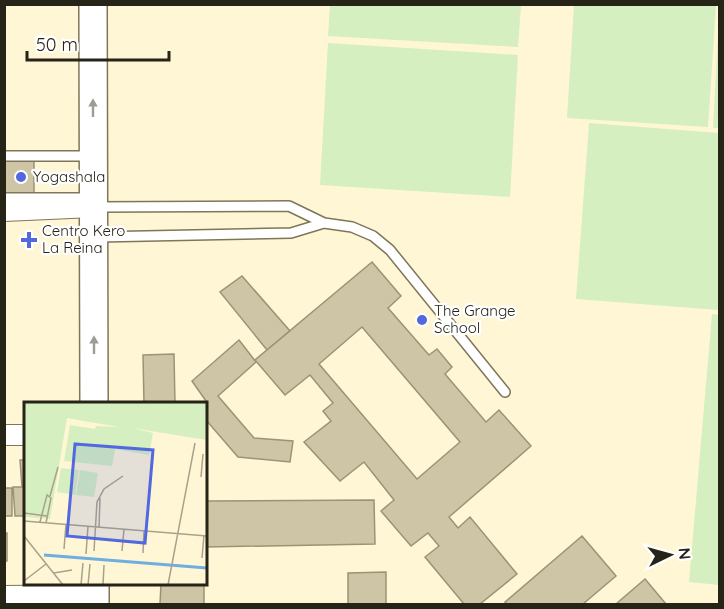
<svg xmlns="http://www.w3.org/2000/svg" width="724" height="609" viewBox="0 0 724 609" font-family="Quicksand,sans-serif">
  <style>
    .green { fill: #d5efc0 }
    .building { fill: #cec5a7; stroke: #9c9376; stroke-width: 1.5; fill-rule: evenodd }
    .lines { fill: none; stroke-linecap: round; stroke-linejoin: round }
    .service-casing { stroke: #7e7659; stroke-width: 12 }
    .minor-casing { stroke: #7e7659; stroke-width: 22 }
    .secondary-casing { stroke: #7e7659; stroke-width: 30 }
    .service { stroke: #fff; stroke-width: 9 }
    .minor { stroke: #fff; stroke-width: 20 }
    .secondary { stroke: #fff; stroke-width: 27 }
    .oneway { fill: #9d9c97 }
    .poi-dot { fill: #5268de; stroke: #fff; stroke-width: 2 }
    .labels { text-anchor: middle; stroke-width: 4.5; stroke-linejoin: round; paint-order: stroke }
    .poi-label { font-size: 15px; fill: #262317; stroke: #fff; text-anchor: start }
    .inset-river { fill: none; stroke: #70aedf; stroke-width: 3 }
    .inset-road { fill: none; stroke: #a8a28a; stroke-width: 1.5 }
    .view { fill: #5268de; fill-opacity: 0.15; stroke: #5268de; stroke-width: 3 }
    .inset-edge { fill: none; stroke: #262317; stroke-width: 3 }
  </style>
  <rect width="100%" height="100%" fill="#fff6d6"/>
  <path class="green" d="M330,5H521L518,47L328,36Z
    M574,5H716L708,127L567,118Z
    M719,17V128H713Z
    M328,43L518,55L510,197L320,185Z
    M589,123L719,133L720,291L718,310L576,299Z
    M712,314L720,315L719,585L689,582Z"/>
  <path class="building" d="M4,159H34V196L4,197Z
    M372,262L401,296L388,308L429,355L437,349L452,367L445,374L486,422L499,410L531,446L449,517L458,528L470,517L517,574L480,604H464L425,557L439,546L428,533L411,546L381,511L394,500L364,462L340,481L304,442L331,421L323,411L333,403L310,375L285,395L255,360ZM362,327L460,442L417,479L319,364Z
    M242,276L290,331L267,350L220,292Z
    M239,340L256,362L218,396L254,438L293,441L290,462L238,457L206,420V404H203L206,401L192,381Z
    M174,354L175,404H144L143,355Z
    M20,460H26V516H15L13,487H22Z
    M4,488H12V516H4Z
    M374,500L375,544L206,547V501Z
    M4,533H7V561H4Z
    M582,536L616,576L583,604H507L505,602Z
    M386,572V604H348V573Z
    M645,579L666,604H616Z
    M161,584H204V604H160Z"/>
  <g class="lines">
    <g class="service-casing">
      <path id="service" d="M4,156H91
        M4,198H88
        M97,207L289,206L324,223L352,227L373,236L390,250L505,392
        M97,237L291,233L324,223"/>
    </g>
    <g class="minor-casing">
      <path id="minor" d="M4,211L93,207
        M4,435H26
        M4,596L95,595"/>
    </g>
    <g class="secondary-casing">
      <path id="secondary" d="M93,4L94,404
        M95,584V604"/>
    </g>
    <use href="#service" class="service"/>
    <use href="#minor" class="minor"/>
    <use href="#secondary" class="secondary"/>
  </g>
  <defs><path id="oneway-solid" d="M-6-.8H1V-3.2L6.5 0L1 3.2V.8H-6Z" transform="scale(1.5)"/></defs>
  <g class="oneway">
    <use href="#oneway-solid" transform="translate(93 108) rotate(-90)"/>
    <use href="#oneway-solid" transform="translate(94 345) rotate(-90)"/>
  </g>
  <g class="poi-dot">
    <circle cx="21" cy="177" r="6"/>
    <path d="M26 231h6v6h6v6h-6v6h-6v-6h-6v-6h6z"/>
    <circle cx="422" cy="320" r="6"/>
  </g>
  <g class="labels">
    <g class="poi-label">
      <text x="33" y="182">Yogashala</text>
      <text x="42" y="236">Centro Kero<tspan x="42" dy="17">La Reina</tspan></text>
      <text x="434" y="316">The Grange<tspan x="434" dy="17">School</tspan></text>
    </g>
  </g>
  <g transform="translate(24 402)">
    <rect width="183" height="183" fill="#fff6d6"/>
    <path d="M0,0H183V38L108,26L129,31L125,53L91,47L88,64L40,59L46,23L71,27L72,24L95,25L43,16L26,117L0,115ZM37,66L55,68L51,93L33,90ZM56,68L74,71L70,95L52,93Z" fill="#d5efc0"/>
    <path class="inset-river" d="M20,153L183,166"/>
    <path class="inset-road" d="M177,75L179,52M26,94L34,65M0,111L23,114M0,119L183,134M16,120L23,93L27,96L22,121M75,125L76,96M0,134L39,183M40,147L42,122M70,149L73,100L80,87L99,74M98,149L100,127M119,151L120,129M62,152L64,124M178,156L180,133M30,171L48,168M0,179L22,162M57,183L59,161M64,183L66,162M79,183L80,163M144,183L171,41"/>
    <path class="view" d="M51,42L129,48L121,141L43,134Z"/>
    <rect width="183" height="183" class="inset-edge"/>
  </g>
  <rect width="724" height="609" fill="none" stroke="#262317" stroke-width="12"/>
  <g transform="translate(670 555) rotate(85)" stroke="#ffffff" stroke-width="4.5" paint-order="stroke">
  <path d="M0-4.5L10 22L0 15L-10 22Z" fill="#262317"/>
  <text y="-9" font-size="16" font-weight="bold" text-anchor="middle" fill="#262317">N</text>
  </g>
  <path d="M27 51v9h142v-9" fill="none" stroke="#262317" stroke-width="3"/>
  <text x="36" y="51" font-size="18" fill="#262317" stroke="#ffffff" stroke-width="4.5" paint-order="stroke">50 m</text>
</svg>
